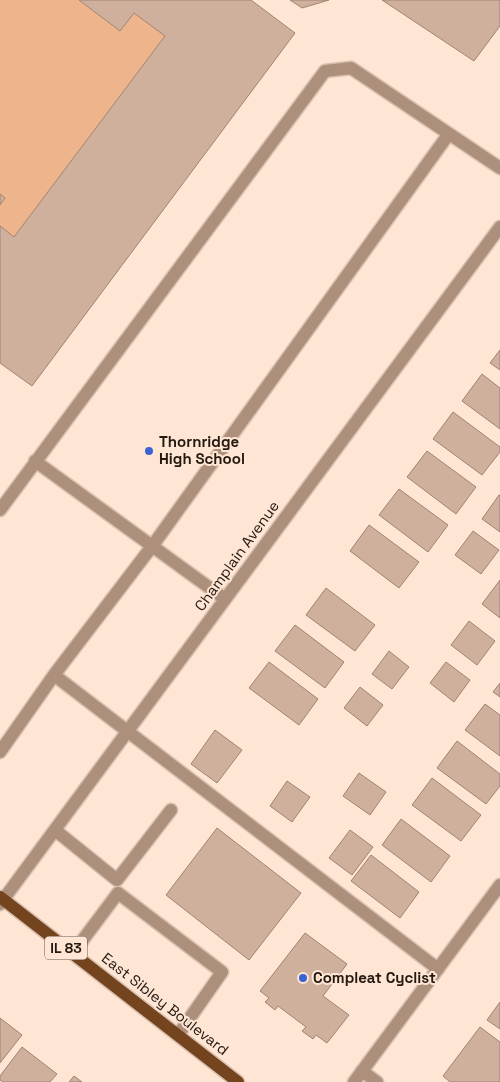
<svg xmlns="http://www.w3.org/2000/svg" width="500" height="1082" viewBox="0 0 500 1082" font-family="'Space Grotesk',sans-serif">
  <style>
    .green { fill: #eeb48b }
    .building { fill: #ceb09c; stroke: #a08470 }
    .lines { fill: none; stroke-linecap: round; stroke-linejoin: round }
    .service-casing { stroke: #d8c0b1; stroke-width: 15 }
    .minor-casing { stroke: #d8c0b1; stroke-width: 15 }
    .primary-casing { stroke: #d8c0b1; stroke-width: 15 }
    .service { stroke: #ac907c; stroke-width: 12 }
    .minor { stroke: #ac907c; stroke-width: 12 }
    .primary { stroke: #74441e; stroke-width: 12 }
    .poi-dot { fill: #3a62d3; stroke: #ffe5d4; stroke-width: 2 }
    .labels { text-anchor: middle; stroke-width: 4; stroke-linejoin: round; paint-order: stroke }
    .shield { fill: #ffe5d4; stroke: #66564c; stroke-width: 1 }
    .shield-label { font-size: 14px; font-weight: bold; fill: #241911 }
    .poi-label { font-size: 15px; font-weight: bold; fill: #241911; stroke: #ffe5d4; text-anchor: start }
    .street-label { font-size: 15px; fill: #241911; stroke: #ffe5d4 }
  </style>
  <rect width="100%" height="100%" fill="#ffe5d4"/>
  <path class="green" d="M0,0H79L120,31L134,13L165,36L14,237L0,226V205L5,198L0,194Z"/>
  <path class="building" d="M79,0H251L295,33L32,386L0,363V226L14,237L165,36L134,13L120,31Z
    M290,0H329L302,8Z
    M382,0H500V26L474,61Z
    M0,194L5,198L0,205Z
    M500,350V370L490,363Z
    M482,374L500,388V429L462,401Z
    M453,412L500,447V452L482,475L433,439Z
    M427,451L476,487L456,514L407,477Z
    M399,489L448,525L428,552L379,515Z
    M499,495H500V532L482,519Z
    M369,525L419,562L399,588L350,551Z
    M473,531L499,550L481,574L455,555Z
    M500,580V618L482,604Z
    M326,588L375,625L355,651L306,615Z
    M469,621L495,641L477,665L451,645Z
    M295,625L344,662L325,688L275,651Z
    M389,651L409,667L392,689L372,674Z
    M269,662L318,699L299,725L249,688Z
    M446,662L470,680L454,702L430,683Z
    M500,683V697L493,692Z
    M360,687L383,705L367,726L344,708Z
    M485,704L500,715V756L465,730Z
    M215,730L242,750L217,783L191,764Z
    M457,741L500,774V786L486,804L437,768Z
    M359,773L386,792L370,815L343,796Z
    M432,778L481,815L461,841L412,805Z
    M287,781L310,797L292,822L270,806Z
    M401,819L450,856L431,882L382,845Z
    M217,828L301,893L249,960L166,895Z
    M350,830L373,847L352,875L329,858Z
    M371,855L419,892L400,918L351,881Z
    M305,933L347,964L323,996L349,1015L327,1043L316,1035L313,1039L302,1031L306,1027L278,1006L275,1010L265,1002L269,998L260,991Z
    M500,1002V1029L487,1020Z
    M0,1018L22,1035L0,1063Z
    M480,1027L500,1042V1082H450L443,1076Z
    M22,1047L57,1074L50,1082H3L0,1080V1076Z
    M74,1076L82,1082H69Z"/>
  <g class="lines">
    <g class="service-casing">
      <path id="service" d="M35,461L225,599
        M0,510L325,71L351,68L500,168
        M54,675L438,969
        M0,752L54,675L153,545L448,135
        M55,830L117,880L171,810
        M73,953L118,893L222,972L178,1035
        M362,1071L377,1082"/>
    </g>
    <g class="minor-casing">
      <path id="minor" d="M0,904L500,227
        M354,1082L500,885"/>
    </g>
    <g class="primary-casing">
      <path id="primary" d="M0,897L238,1082"/>
    </g>
    <use href="#service" class="service"/>
    <use href="#minor" class="minor"/>
    <use href="#primary" class="primary"/>
  </g>
  <g class="poi-dot">
    <circle cx="149" cy="451" r="5"/>
    <circle cx="303" cy="978" r="5"/>
  </g>
  <g class="labels">
    <rect class="shield" x="45" y="936.5" width="42" height="23" rx="4"/>
    <g class="shield-label">
      <text x="66" y="953">IL 83</text>
    </g>
    <g class="poi-label">
      <text x="159" y="447">Thornridge<tspan x="159" dy="17">High School</tspan></text>
      <text x="313" y="983">Compleat Cyclist</text>
    </g>
    <g class="street-label">
      <text transform="translate(237 556) rotate(-54)" y="5">Champlain Avenue</text>
      <text transform="translate(165 1004) rotate(38)" y="5">East Sibley Boulevard</text>
    </g>
  </g>
</svg>
